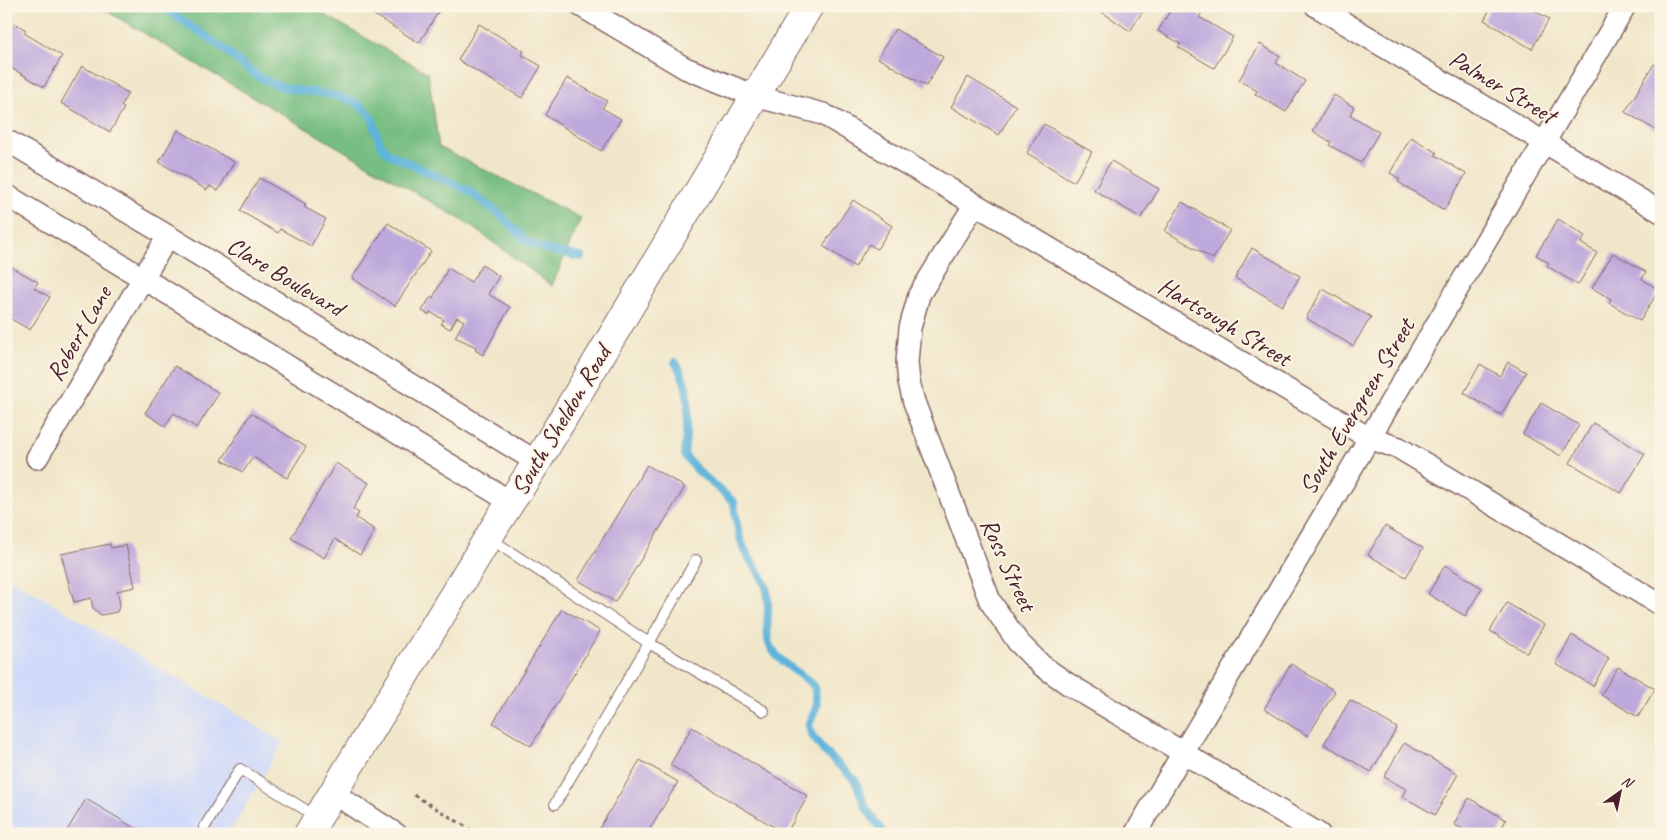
<svg xmlns="http://www.w3.org/2000/svg" width="1667" height="840" viewBox="0 0 1667 840" font-family="Caveat,sans-serif">
  <style>
    .built { fill: #d0daf9 }
    .forest { fill: #77be82; stroke: #606e56 }
    .lines { fill: none; stroke-linecap: round; stroke-linejoin: round }
    .stream { stroke: #5eb4db; stroke-width: 8 }
    .building { fill: #bea9dc }
    .service-casing { stroke: #846563; stroke-width: 12 }
    .minor-casing { stroke: #846563; stroke-width: 24 }
    .secondary-casing { stroke: #846563; stroke-width: 30 }
    .path { stroke: #846563; stroke-width: 3; stroke-dasharray: 4 4; stroke-linecap: butt }
    .service { stroke: #fff; stroke-width: 10 }
    .minor { stroke: #fff; stroke-width: 21 }
    .secondary { stroke: #fff; stroke-width: 28 }
    .labels { text-anchor: middle; stroke-width: 4; stroke-linejoin: round; paint-order: stroke }
    .street-label { font-size: 25px; fill: #4a1f2b; stroke: #fcf5e5 }
  </style>
  <rect width="100%" height="100%" fill="#fcf5e5"/>
  <filter id="ink" filterUnits="userSpaceOnUse"><feTurbulence type="fractalNoise" baseFrequency=".02" numOctaves="2"/><feDisplacementMap in="SourceGraphic" scale="10" xChannelSelector="R" yChannelSelector="G"/><feConvolveMatrix kernelMatrix="1 2 1 2 8 2 1 2 1" color-interpolation-filters="sRGB"/></filter>
  <filter id="wash" filterUnits="userSpaceOnUse"><feTurbulence type="fractalNoise" baseFrequency=".0096" numOctaves="4" result="noise"/><feDisplacementMap in="SourceGraphic" scale="20" xChannelSelector="R" yChannelSelector="G"/><feGaussianBlur stdDeviation="1.12" result="paint"/><feColorMatrix in="noise" values="0 0 0 0 0 0 0 0 0 0 0 0 0 0 0 0 0 1.4 0 .05"/><feComposite in="paint" operator="in"/></filter>
  <g filter="url(#wash)">
    <rect width="100%" height="100%" fill="#f0e7ca"/>
    <path class="built" d="M6,576L283,742L229,834H6Z"/>
    <path class="forest" d="M98,6H309L428,73L439,147L581,218L552,286L470,225Z"/>
    <g class="lines">
      <path class="stream" d="M161,6C182,20 203,34 224,49C237,60 251,74 267,81C294,95 336,89 359,105C383,121 369,136 389,154L469,191L501,215L527,242L545,249L581,257
        M675,362C695,392 687,420 684,455L698,471L734,502C736,519 738,539 747,554C754,567 764,576 767,591C771,607 763,635 771,648C782,665 800,672 814,686L817,705L809,725L811,734L824,751L855,780L866,808L884,834"/>
    </g>
    <g id="blocks">
      <path class="building" d="M378,6H442L419,43L373,14Z
        M1093,6H1146L1130,31Z
        M1173,6H1199L1204,9L1199,17L1233,37L1214,68L1178,47L1181,44L1158,31Z
        M1492,6H1527L1549,19L1532,49L1484,20Z
        M6,18L26,30L24,33L62,56L44,87L6,65Z
        M479,24L524,51L522,55L541,66L522,98L458,60Z
        M895,29L943,57L926,86L878,58Z
        M1260,44L1280,56L1276,63L1305,81L1286,112L1255,94L1257,91L1239,80Z
        M1654,64L1661,68V133L1625,112Z
        M82,66L128,93L121,106L124,108L110,132L61,103Z
        M968,77L1016,106L999,135L951,107Z
        M567,78L607,101L602,108L621,119L601,151L545,115Z
        M1334,95L1354,107L1350,115L1379,132L1361,163L1329,145L1331,142L1313,131Z
        M1044,124L1092,152L1074,182L1027,153Z
        M178,130L234,162L218,191L210,186L207,190L159,162Z
        M1411,137L1437,153L1435,155L1466,174L1444,210L1398,182L1400,179L1390,173Z
        M1111,161L1159,189L1141,218L1094,190Z
        M259,178L306,204L304,207L326,219L311,246L280,229L278,233L240,211Z
        M853,200L892,226L877,249L869,244L855,267L823,246Z
        M1182,202L1230,230L1213,259L1165,231Z
        M1558,219L1585,236L1581,243L1597,253L1578,285L1547,266L1549,263L1536,255Z
        M388,223L431,251L395,306L352,278Z
        M1252,248L1300,276L1282,306L1235,278Z
        M1613,253L1646,272L1642,279L1659,290L1640,321L1609,303L1611,299L1592,288Z
        M6,264L38,282L34,288L50,297L30,330L6,316Z
        M482,265L499,276L488,294L510,307L483,355L475,350L476,347L455,337L464,321L457,317L450,329L441,324L444,320L430,312L429,315L422,311L431,296L433,298L448,268L471,282Z
        M1323,289L1371,317L1353,346L1306,318Z
        M1508,362L1526,372L1501,415L1464,393L1480,364L1500,376Z
        M175,366L219,393L197,428L174,413L165,426L145,413Z
        M1541,403L1579,425L1561,456L1523,434Z
        M251,413L306,447L287,478L253,457L243,472L222,460Z
        M1593,423L1645,454L1621,493L1570,463Z
        M336,463L369,483L353,509L359,513L356,518L375,530L360,555L335,539L324,558L291,538Z
        M647,465L685,487L615,602L578,580Z
        M1385,526L1423,548L1406,577L1368,555Z
        M110,544L111,548L126,545L135,587L117,591L120,604L117,612L101,615L93,608L91,598L74,602L61,554Z
        M1445,565L1482,588L1465,616L1428,594Z
        M1507,603L1544,625L1527,653L1490,631Z
        M562,609L600,631L531,746L493,723Z
        M1572,635L1609,658L1593,686L1556,664Z
        M1291,664L1335,691L1308,736L1264,709Z
        M1618,667L1655,689L1638,717L1601,695Z
        M1350,700L1397,728L1371,772L1324,744Z
        M692,727L808,796L786,834L670,765Z
        M1404,743L1458,774L1435,815L1402,796L1406,789L1384,777Z
        M640,760L678,782L647,834H596Z
        M1469,798L1506,820L1498,834H1470L1454,824Z
        M86,799L145,834H65Z"/>
    </g>
  </g>
  <g filter="url(#ink)">
    <use href="#blocks" fill-opacity="0" stroke="#846563" stroke-width="1"/>
    <g class="lines">
      <g class="service-casing">
        <path id="service" d="M489,538L649,643L555,804
          M696,560L649,643L764,711
          M204,828L240,769L317,817"/>
      </g>
      <g class="minor-casing">
        <path id="minor" d="M581,6L685,68L755,96L823,114L1369,438L1399,448L1661,605
          M1316,6L1661,212
          M6,140L168,236L537,462
          M6,195L511,502
          M975,204L919,295L910,328L907,362L909,382L914,402L990,601L1018,642L1041,665L1068,684L1319,834
          M37,458L168,236
          M333,793L396,834
          M1135,834L1625,6"/>
      </g>
      <g class="secondary-casing">
        <path id="secondary" d="M308,834L499,520L537,462L809,6"/>
      </g>
      <path class="path" d="M414,795L478,834"/>
      <use href="#service" class="service"/>
      <use href="#minor" class="minor"/>
      <use href="#secondary" class="secondary"/>
    </g>
  </g>
  <g class="labels">
    <g class="street-label">
      <text transform="translate(1503 86) rotate(31)" y="9">Palmer Street</text>
      <text transform="translate(286 276) rotate(31)" y="9">Clare Boulevard</text>
      <text transform="translate(1225 321) rotate(31)" y="9">Hartsough Street</text>
      <text transform="translate(78 333) rotate(-60)" y="9">Robert Lane</text>
      <text transform="translate(1356 406) rotate(-59)" y="9">South Evergreen Street</text>
      <text transform="translate(560 420) rotate(-59)" y="9">South Sheldon Road</text>
      <text transform="translate(1009 564) rotate(65)" y="9">Ross Street</text>
    </g>
  </g>
  <rect width="1667" height="840" fill="none" stroke="#fcf5e5" stroke-width="25"/>
  <g transform="translate(1620 792) rotate(33)" stroke="#fcf5e5" stroke-width="4" paint-order="stroke">
  <path d="M0-4L9 19L0 12L-9 19Z" fill="#4a1f2b"/>
  <text y="-8" font-size="14" font-weight="bold" text-anchor="middle" fill="#4a1f2b">N</text>
  </g>
</svg>
